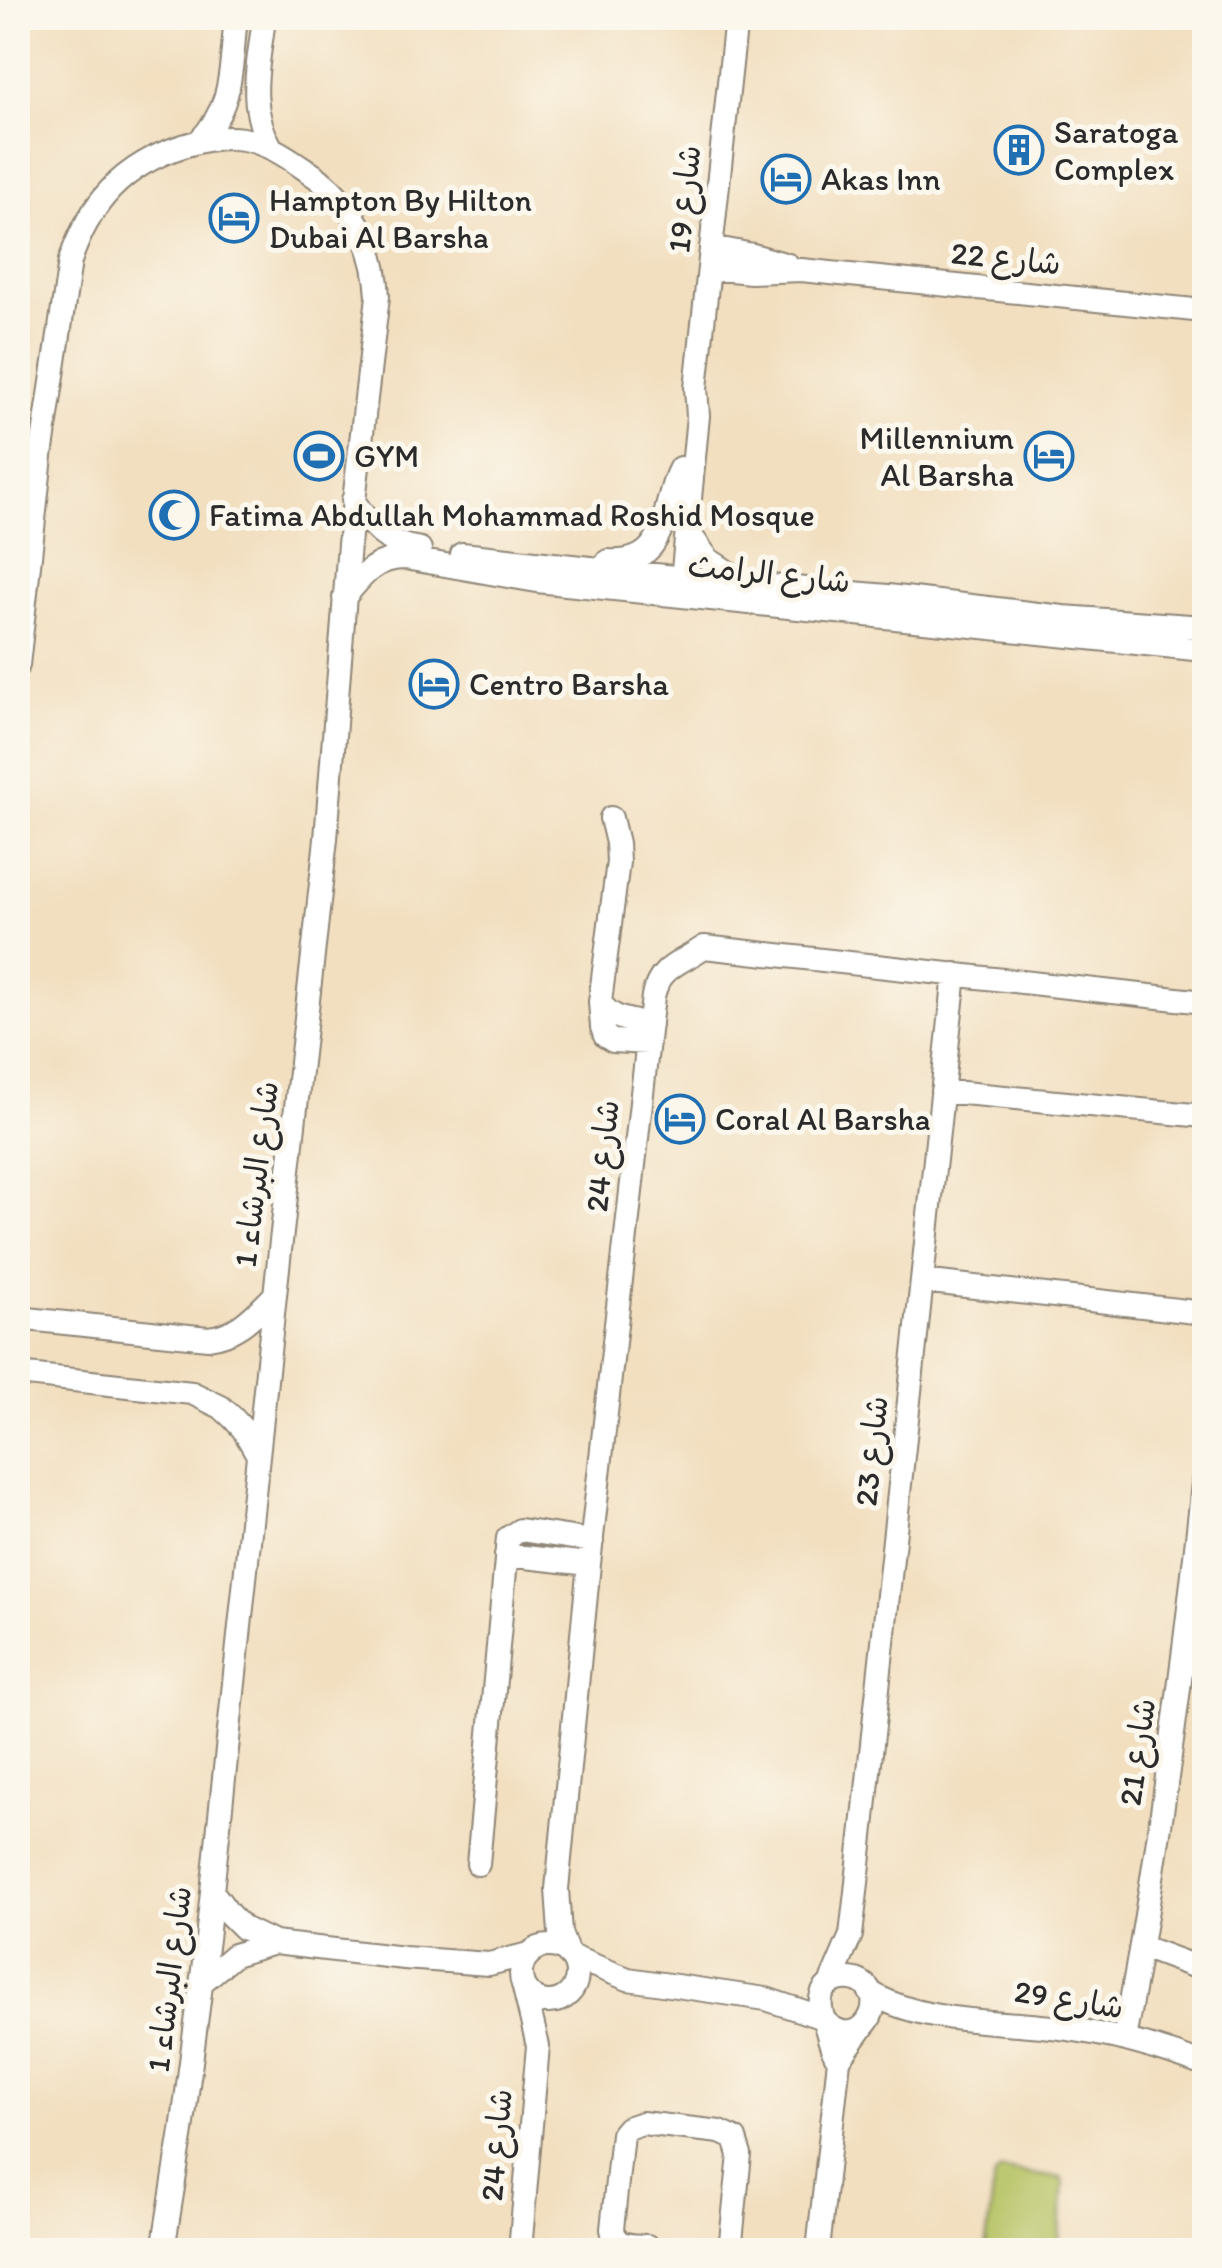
<svg xmlns="http://www.w3.org/2000/svg" width="1222" height="2268" viewBox="0 0 1222 2268" font-family="Itim,'Playpen Sans Arabic',sans-serif">
  <style>
    .green { fill: #b6c264; stroke: #707648; stroke-width: 2.5 }
    .lines { fill: none; stroke-linecap: round; stroke-linejoin: round }
    .minor-casing { stroke: #8e8576; stroke-width: 26 }
    .minor { stroke: #fff; stroke-width: 22 }
    .labels { text-anchor: middle; stroke-width: 10; stroke-linejoin: round; paint-order: stroke }
    .poi-label { font-size: 32px; fill: #2b2b2b; stroke: #fbf7ec; text-anchor: start }
    .street-label { font-size: 32px; fill: #2b2b2b; stroke: #fbf7ec }
  </style>
  <rect width="100%" height="100%" fill="#fbf7ec"/>
  <filter id="ink" filterUnits="userSpaceOnUse"><feTurbulence type="fractalNoise" baseFrequency=".01" numOctaves="2"/><feDisplacementMap in="SourceGraphic" scale="20" xChannelSelector="R" yChannelSelector="G"/><feConvolveMatrix kernelMatrix="1 2 1 2 8 2 1 2 1" color-interpolation-filters="sRGB"/></filter>
  <filter id="wash" filterUnits="userSpaceOnUse"><feTurbulence type="fractalNoise" baseFrequency=".0048" numOctaves="4" result="noise"/><feDisplacementMap in="SourceGraphic" scale="40" xChannelSelector="R" yChannelSelector="G"/><feGaussianBlur stdDeviation="2.25" result="paint"/><feColorMatrix in="noise" values="0 0 0 0 0 0 0 0 0 0 0 0 0 0 0 0 0 1.4 0 .05"/><feComposite in="paint" operator="in"/></filter>
  <g filter="url(#wash)">
    <rect width="100%" height="100%" fill="#f2dfc0"/>
    <path class="green" d="M1001,2170L1061,2178L1064,2184L1058,2250H985L995,2176Z"/>
  </g>
  <g filter="url(#ink)">
    <g class="lines">
      <g class="minor-casing">
        <path id="minor" d="M264,18C259,63 246,105 271,147
          M198,142C235,106 230,66 236,18
          M711,247L753,255L788,265
          M709,268L751,272L801,270L1204,311
          M353,500C371,527 386,545 420,549
          M687,530L708,559L740,580
          M462,554L711,581L888,596L1063,617L1204,627
          M608,561C672,566 660,504 680,468
          M681,591L698,416L696,388L736,18
          M344,598C362,576 375,558 405,558L537,581L1204,650
          M18,665L41,456L70,261C90,202 123,165 183,146C202,140 223,136 243,139C267,143 286,156 305,169C351,199 375,242 378,296L349,544L326,839L275,1295L207,1939L182,2131L163,2250
          M611,818L617,843L618,862L600,1002L602,1027L605,1036L613,1041L648,1043
          M600,1002C611,1020 630,1020 650,1025
          M942,1091L1204,1116
          M922,1281L1204,1313
          M18,1318L208,1338C238,1335 254,1315 275,1295
          M18,1374L192,1393L221,1407L232,1417L243,1429L258,1455
          M506,1555L589,1564
          M478,1864L508,1538L520,1530L592,1541
          M212,1891L229,1914L243,1928L274,1943L404,1958L489,1964L529,1954
          M521 1974a28 28 0 1 1 56 0a28 28 0 1 1-56 0Z
          M1142,1947L1204,1970
          M568,1954L560,1933L557,1889L589,1564L653,996C661,965 680,964 704,947L1204,1002
          M570,1956L628,1979L766,1999L823,2018
          M202,1982L234,1955L274,1943
          M830,1984L851,1935L856,1892L955,974
          M870,1992C922,2025 1001,2020 1061,2028C1111,2034 1158,2047 1204,2065
          M824,2020C859,2059 896,1995 856,1980C848,1978 840,1978 833,1982C813,1994 822,2014 827,2031C830,2042 832,2051 839,2060
          M1124,2039C1160,1852 1184,1663 1204,1474
          M647,2246C631,2245 615,2247 612,2229L622,2134L627,2128L642,2123L720,2132L735,2139L740,2155L730,2250
          M520,2250L538,2046L524,1988
          M818,2250L839,2060L863,2027"/>
      </g>
      <use href="#minor" class="minor"/>
    </g>
  </g>
  <defs>
    <g id="building-ring" transform="scale(2.5)"><circle r="9.5" fill="#fbf7ec" stroke="#1f6fb2" stroke-width="1.5"/><path d="M-4-6H4V6H1V3H-1V6H-4ZM-2.5-4.3h1.7v1.8h-1.7ZM.8-4.3h1.7v1.8H.8ZM-2.5-1h1.7V.8h-1.7ZM.8-1h1.7V.8H.8Z" fill="#1f6fb2"/></g>
    <g id="hotel-ring" transform="scale(2.5)"><circle r="9.5" fill="#fbf7ec" stroke="#1f6fb2" stroke-width="1.5"/><path d="M-6-4.5h1.5V1H6V5H4.5V3h-9V5H-6ZM-4 0a1.8 1.8 0 1 1 3.6 0ZM.5 0V-2.5h3Q6-2.5 6 0Z" fill="#1f6fb2"/></g>
    <g id="stadium-ring" transform="scale(2.5)"><circle r="9.5" fill="#fbf7ec" stroke="#1f6fb2" stroke-width="1.5"/><path d="M0-5a6.5 5 0 1 0 0 10a6.5 5 0 1 0 0-10ZM-3.5-1.8h7v3.6h-7Z" fill="#1f6fb2"/></g>
    <g id="mosque-ring" transform="scale(2.5)"><circle r="9.5" fill="#fbf7ec" stroke="#1f6fb2" stroke-width="1.5"/><path d="M3.5-4.9A6 6 0 1 0 3.5 4.9A5 5 0 1 1 3.5-4.9Z" fill="#1f6fb2"/></g>
  </defs>
  <g fill-rule="evenodd">
    <use href="#building-ring" x="1019" y="150"/>
    <use href="#hotel-ring" x="786" y="179"/>
    <use href="#hotel-ring" x="234" y="218"/>
    <use href="#stadium-ring" x="319" y="456"/>
    <use href="#hotel-ring" x="1049" y="456"/>
    <use href="#mosque-ring" x="174" y="515"/>
    <use href="#hotel-ring" x="434" y="684"/>
    <use href="#hotel-ring" x="680" y="1119"/>
  </g>
  <g class="labels">
    <g class="poi-label">
      <text x="1054" y="143">Saratoga<tspan x="1054" dy="37">Complex</tspan></text>
      <text x="821" y="190">Akas Inn</text>
      <text x="269" y="211">Hampton By Hilton<tspan x="269" dy="37">Dubai Al Barsha</tspan></text>
      <text x="1014" y="449" text-anchor="end">Millennium<tspan x="1014" dy="37">Al Barsha</tspan></text>
      <text x="354" y="467">GYM</text>
      <text x="209" y="526">Fatima Abdullah Mohammad Roshid Mosque</text>
      <text x="469" y="695">Centro Barsha</text>
      <text x="715" y="1130">Coral Al Barsha</text>
    </g>
    <g class="street-label">
      <text transform="translate(684 199) rotate(-84)" y="11">شارع 19</text>
      <text transform="translate(1006 258) rotate(6)" y="11">شارع 22</text>
      <text transform="translate(769 573) rotate(6)" y="11">شارع الرامث</text>
      <text transform="translate(602 1156) rotate(-84)" y="11">شارع 24</text>
      <text transform="translate(256 1174) rotate(-83)" y="11">شارع البرشاء 1</text>
      <text transform="translate(871 1451) rotate(-84)" y="11">شارع 23</text>
      <text transform="translate(1137 1752) rotate(-82)" y="11">شارع 21</text>
      <text transform="translate(169 1979) rotate(-83)" y="11">شارع البرشاء 1</text>
      <text transform="translate(1069 1999) rotate(9)" y="11">شارع 29</text>
      <text transform="translate(496 2145) rotate(-85)" y="11">شارع 24</text>
    </g>
  </g>
  <rect width="1222" height="2268" fill="none" stroke="#fbf7ec" stroke-width="60"/>
</svg>
